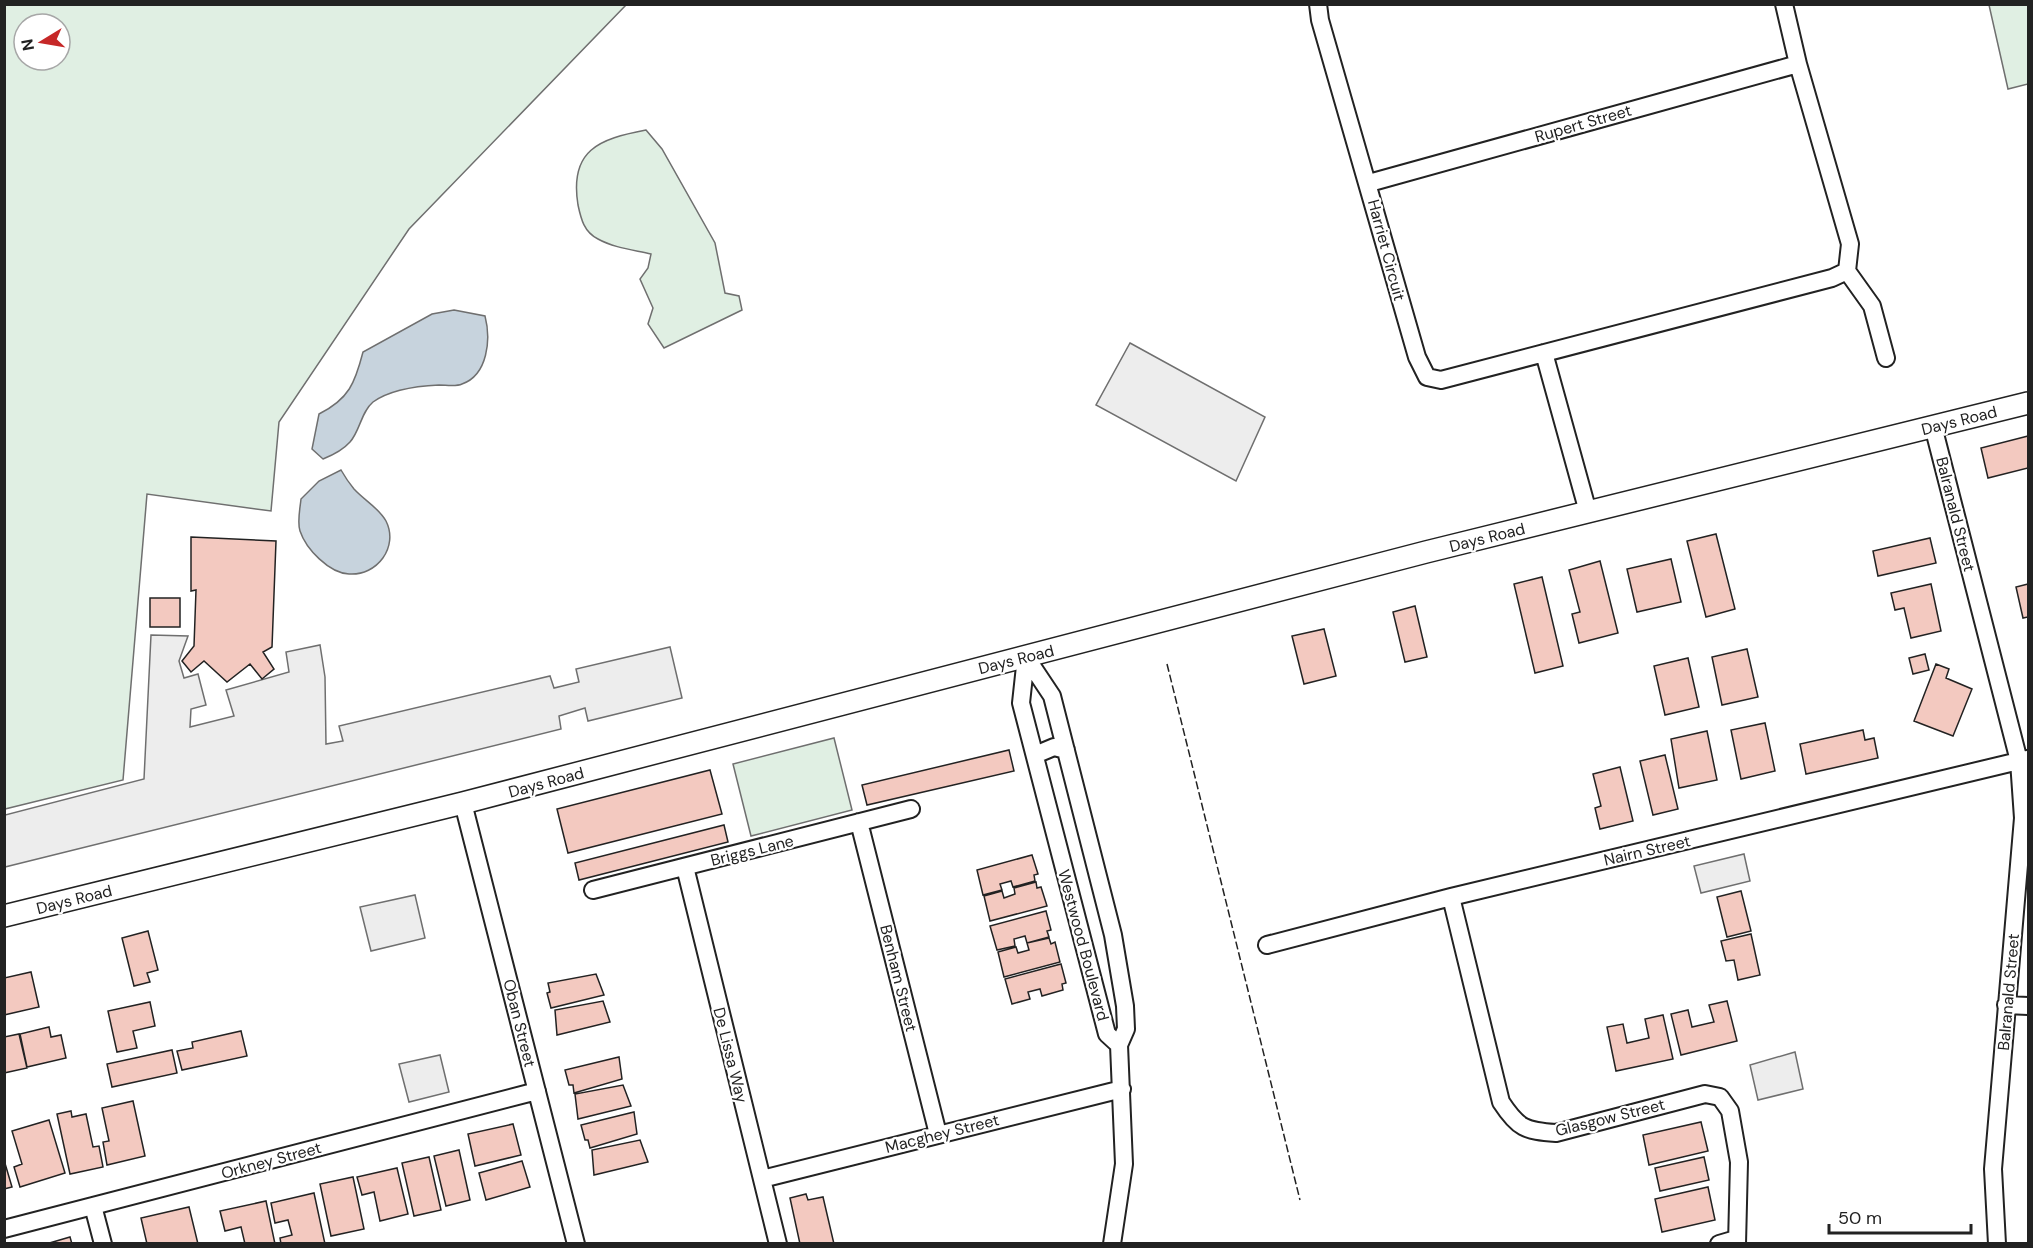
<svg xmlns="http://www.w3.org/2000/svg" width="2033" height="1248" viewBox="0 0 2033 1248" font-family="'DM Sans',sans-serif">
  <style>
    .green { fill: #e0efe3; stroke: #6f6f6f; stroke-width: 1.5; fill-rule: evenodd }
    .parking { fill: #ededed; stroke: #6f6f6f; stroke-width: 1.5 }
    .water { fill: #c7d3dd; stroke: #6f6f6f; stroke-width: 1.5 }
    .building { fill: #f3c9c0; stroke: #222; stroke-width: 1.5 }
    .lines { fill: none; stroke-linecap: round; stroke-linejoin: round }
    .minor-casing { stroke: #222; stroke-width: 20 }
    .tertiary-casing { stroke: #222; stroke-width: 24 }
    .minor { stroke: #fff; stroke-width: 16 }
    .tertiary { stroke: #fff; stroke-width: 21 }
    .fence { stroke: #222; stroke-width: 1.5; stroke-dasharray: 8 3; stroke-linecap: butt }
    .labels { text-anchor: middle; stroke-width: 4.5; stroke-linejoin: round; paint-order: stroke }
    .street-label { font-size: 16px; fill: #222; stroke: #fff }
  </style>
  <rect width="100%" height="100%" fill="#fff"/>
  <path class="green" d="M4,5H626L409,229L279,422L271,511L147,494L123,780L5,809ZM24,24H60V60H24Z
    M1989,5H2028V84L2008,89Z
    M646,130L662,149L715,243L725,293L739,296L742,310L664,348L648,324L653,308L640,279L648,268L651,254C634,250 614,248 598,239C584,232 581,219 578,205C569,150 599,139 646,130Z
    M834,738L852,810L751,836L733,764Z"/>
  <path class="parking" d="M1130,343L1265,417L1236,481L1096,405Z
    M151,635L188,636L179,661L184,678L198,674L206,705L191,709L190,727L234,716L226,690L289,672L286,652L320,645L325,677L326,744L343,741L339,726L550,676L554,688L579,682L576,669L670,647L682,698L588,721L585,708L559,716L561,729L5,867V815L144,779Z
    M1744,854L1750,881L1701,893L1694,866Z
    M415,895L425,938L371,951L360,907Z
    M1795,1052L1803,1089L1758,1100L1750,1065Z
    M440,1055L449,1092L409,1102L399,1064Z"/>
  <path class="water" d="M454,310L485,316C491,339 488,375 462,384C456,387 446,385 439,385C417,386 391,389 373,402C361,412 360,431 350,442C343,450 333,455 323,459L312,449L319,414C349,399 355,383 363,352L432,314Z
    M341,470C345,477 349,483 354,489C365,501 378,507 386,521C399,547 377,576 349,574C329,573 306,549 300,531C297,522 300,509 301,499L319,481Z"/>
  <path class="building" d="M2028,436V468L1988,478L1981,448Z
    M1716,534L1735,609L1706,617L1687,541Z
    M191,537L276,541L272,647L263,652L274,669L262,679L250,664L227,682L204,661L191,672L182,661L194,646L196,590L191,591Z
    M1930,538L1936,563L1878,576L1873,551Z
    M1671,559L1681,602L1637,612L1627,569Z
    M1600,561L1618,633L1579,643L1572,614L1580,612L1569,570Z
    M1542,577L1563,666L1535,673L1514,584Z
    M1931,584L1941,631L1911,638L1904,608L1895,610L1891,593Z
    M2028,584V617L2023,618L2016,587Z
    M150,598H180V627H150Z
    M1415,606L1427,657L1405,662L1393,612Z
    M1324,629L1336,676L1304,684L1292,636Z
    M1747,649L1758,697L1722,705L1712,657Z
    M1925,654L1929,670L1913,674L1909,658Z
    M1688,658L1699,707L1665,715L1654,666Z
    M1936,664L1949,669L1946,678L1972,689L1953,736L1914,721Z
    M1765,723L1775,771L1741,779L1731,730Z
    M1863,730L1865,740L1874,738L1878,758L1806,774L1800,744Z
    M1707,731L1717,780L1679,788L1671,739Z
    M1009,750L1014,771L867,805L862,785Z
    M1665,755L1678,809L1653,815L1640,761Z
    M1620,767L1633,821L1600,829L1595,808L1601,806L1593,774Z
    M710,770L722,814L568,853L557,809Z
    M724,825L728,842L579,880L575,863Z
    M1032,855L1038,874L1034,875L1035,881L1013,887L1011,881L1000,884L1002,890L983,895L977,870Z
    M1036,882L1037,888L1041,887L1047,906L990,921L984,896L1002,891L1004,898L1015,894L1014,888Z
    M1741,891L1751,931L1727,937L1717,897Z
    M1046,911L1051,930L1047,931L1049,937L1027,943L1025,936L1014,939L1015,946L997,950L990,926Z
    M148,931L158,970L147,973L150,982L134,986L122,938Z
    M1751,934L1760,975L1738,980L1734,960L1726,961L1721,941Z
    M1049,938L1051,944L1055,942L1060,962L1004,977L998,952L1016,947L1018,953L1029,950L1027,943Z
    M1061,964L1066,983L1062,984L1063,990L1042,996L1040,989L1028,992L1030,999L1012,1004L1005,979Z
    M31,972L39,1007L4,1015V978Z
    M596,974L604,995L551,1008L547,993L550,992L548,983Z
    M603,1001L610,1022L557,1035L555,1010Z
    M1727,1001L1737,1041L1681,1055L1671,1014L1688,1010L1692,1027L1714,1022L1709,1005Z
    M150,1002L155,1026L133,1031L137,1048L117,1052L108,1011Z
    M1663,1015L1673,1059L1616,1071L1607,1027L1623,1024L1627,1043L1649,1038L1645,1019Z
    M49,1027L51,1037L61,1035L66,1058L27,1067L20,1034Z
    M241,1031L247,1056L182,1070L177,1051L193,1048L192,1042Z
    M19,1034L27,1068L4,1073V1037Z
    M172,1050L177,1073L112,1087L107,1064Z
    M619,1057L622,1079L574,1093L573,1085H569L565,1070Z
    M623,1085L631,1106L578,1119L575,1094Z
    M133,1101L145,1156L107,1165L103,1142L109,1141L102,1108Z
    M71,1111L72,1117L86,1114L93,1147L99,1146L103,1167L70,1174L57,1114Z
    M634,1112L637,1134L590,1148L588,1140H585L581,1125Z
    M49,1120L65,1173L20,1187L14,1167L22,1164L12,1131Z
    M1701,1122L1708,1151L1649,1165L1643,1135Z
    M513,1124L521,1155L475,1166L468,1134Z
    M640,1140L648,1162L594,1175L592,1150Z
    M459,1150L470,1200L446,1206L434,1156Z
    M429,1157L441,1210L414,1216L402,1163Z
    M1704,1157L1709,1180L1660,1191L1655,1168Z
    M4,1160L12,1187L4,1189Z
    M522,1161L530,1187L486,1200L479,1173Z
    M397,1168L408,1214L380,1221L374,1192L362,1195L357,1177Z
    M353,1177L364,1229L331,1236L320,1184Z
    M1708,1187L1715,1220L1662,1232L1655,1199Z
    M314,1193L325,1244H281L280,1238L292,1235L288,1220L275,1223L271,1203Z
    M806,1194L808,1200L823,1197L834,1244H800L790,1198Z
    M266,1201L275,1244H245L241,1227L225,1231L220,1211Z
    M189,1207L198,1244H147L141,1218Z
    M70,1237L72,1244H46Z"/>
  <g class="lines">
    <g class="minor-casing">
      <path id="minor" d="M1318,4L1320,20L1417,357L1427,377L1441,380L1832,278L1847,271L1850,244L1798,64L1784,4
        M1369,183L1798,64
        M1847,271L1872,306L1886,358
        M1544,353L1588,512
        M1933,426L2019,761L2023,818L1993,1169L1997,1244
        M1026,657L1052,696L1113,935L1125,1006L1126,1029L1119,1045
        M1026,657L1021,703L1107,1034L1119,1045
        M1035,755L1054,747L1066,750
        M463,803L576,1244
        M859,822L938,1134
        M685,867L778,1244
        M593,890L911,809
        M1451,897L1501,1102C1518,1128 1525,1131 1556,1133L1705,1094L1720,1097L1730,1111L1739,1162L1737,1244
        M1267,945L1451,897L2027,759
        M2006,1005L2028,1006
        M762,1179L1122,1089
        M93,1206L103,1244
        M4,1229L537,1091
        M1112,1244L1124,1164L1119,1045
        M1719,1244L1736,1239"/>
    </g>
    <g class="tertiary-casing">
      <path id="tertiary" d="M4,916L463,803L1426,552L2028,403"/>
    </g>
    <use href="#minor" class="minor"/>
    <use href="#tertiary" class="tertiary"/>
    <path class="fence" d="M1167,664L1300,1200"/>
  </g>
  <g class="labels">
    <g class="street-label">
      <text transform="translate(1583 123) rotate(-16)" y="6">Rupert Street</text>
      <text transform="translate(1387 250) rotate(75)" y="6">Harriet Circuit</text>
      <text transform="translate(1959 420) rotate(-14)" y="6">Days Road</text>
      <text transform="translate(1956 514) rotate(76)" y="6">Balranald Street</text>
      <text transform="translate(1487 537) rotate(-14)" y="6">Days Road</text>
      <text transform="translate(1016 659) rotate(-14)" y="6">Days Road</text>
      <text transform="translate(546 782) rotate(-15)" y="6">Days Road</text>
      <text transform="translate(752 850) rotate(-14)" y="6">Briggs Lane</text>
      <text transform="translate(1647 850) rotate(-13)" y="6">Nairn Street</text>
      <text transform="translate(74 899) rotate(-14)" y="6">Days Road</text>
      <text transform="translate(1084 945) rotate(75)" y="6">Westwood Boulevard</text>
      <text transform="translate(899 978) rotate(76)" y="6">Benham Street</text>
      <text transform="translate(2008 992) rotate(-85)" y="6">Balranald Street</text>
      <text transform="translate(520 1023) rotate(76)" y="6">Oban Street</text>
      <text transform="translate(731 1055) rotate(76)" y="6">De Lissa Way</text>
      <text transform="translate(1610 1117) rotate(-14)" y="6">Glasgow Street</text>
      <text transform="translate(942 1133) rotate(-14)" y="6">Macghey Street</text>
      <text transform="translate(271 1160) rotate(-15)" y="6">Orkney Street</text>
    </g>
  </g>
  <rect width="2033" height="1248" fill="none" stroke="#222222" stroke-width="12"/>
  <g transform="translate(42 42) rotate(259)"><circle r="28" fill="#ffffff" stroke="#a7a7a7" stroke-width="1.5"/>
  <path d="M0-4.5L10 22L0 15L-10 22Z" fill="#c62828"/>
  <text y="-9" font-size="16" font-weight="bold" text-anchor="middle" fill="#222222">N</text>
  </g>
  <path d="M1829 1224v9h142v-9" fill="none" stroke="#222222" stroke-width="3"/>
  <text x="1838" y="1224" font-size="18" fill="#222222" stroke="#ffffff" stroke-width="4.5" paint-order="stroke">50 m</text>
</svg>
